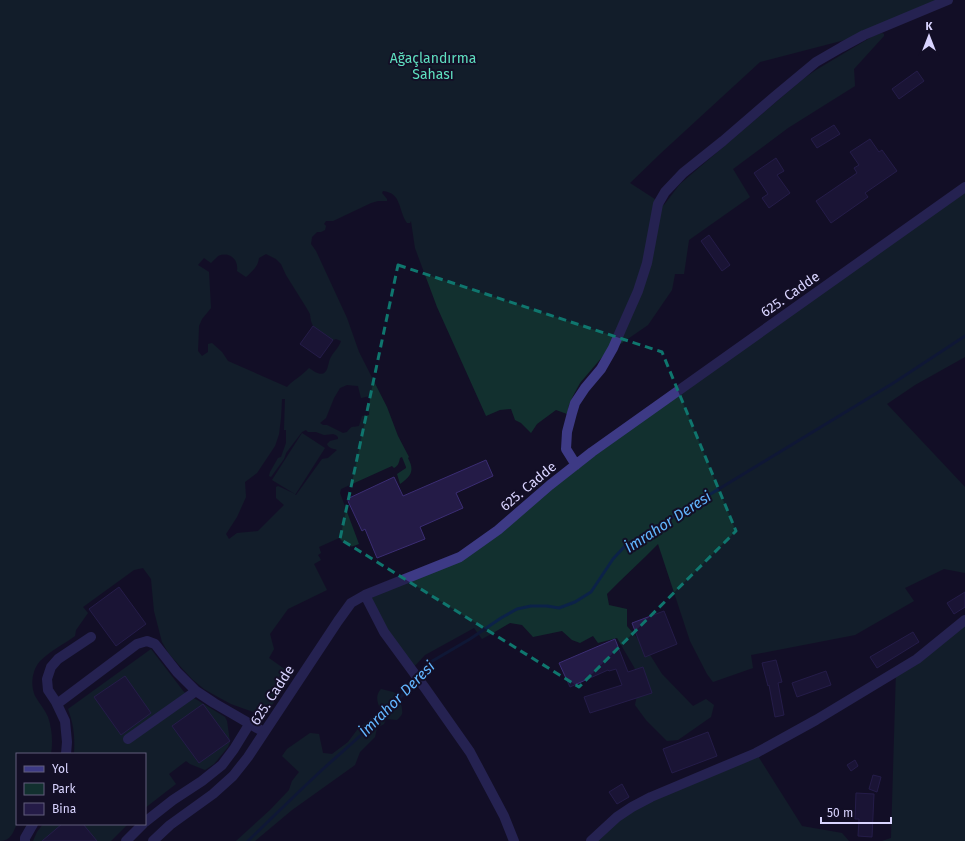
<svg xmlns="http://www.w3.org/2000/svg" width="965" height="841" viewBox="0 0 965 841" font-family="'Fira Sans',sans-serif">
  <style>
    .green { fill: #12302f; fill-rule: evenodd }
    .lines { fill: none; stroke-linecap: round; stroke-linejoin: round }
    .stream { stroke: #0c2248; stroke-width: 3 }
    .building { fill: #241b47; stroke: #3b2d73 }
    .minor { stroke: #3d3a85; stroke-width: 10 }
    .marked { fill: none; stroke: #0f766e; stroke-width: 3; stroke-dasharray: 8 5; stroke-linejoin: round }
    .labels { text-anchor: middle; stroke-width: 4; stroke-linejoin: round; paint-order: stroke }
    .park-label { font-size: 14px; fill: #5fe0c0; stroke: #130f26 }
    .street-label { font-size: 14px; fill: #d9d4ff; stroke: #130f26 }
    .water-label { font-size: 15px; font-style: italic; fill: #62b6ff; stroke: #130f26 }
  </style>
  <rect width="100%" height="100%" fill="#130f26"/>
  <path class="green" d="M0,0H948L864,35L760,62L661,153L630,183L664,205L680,184L803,79L816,70L873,36L882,33L884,34V36L854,69L855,86L788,128L733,169L750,197L689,240L684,274H675L672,290L648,325L603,356L580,383L573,396L569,405L567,414L556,410L537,424L531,433L521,423L515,420L511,409L500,410L486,416L437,307L415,248L411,221L410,223H407C398,210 402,193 383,191L382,193L387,199V201H378L371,203L333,221H326L324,224L326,226L325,230L321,232H317L312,237L311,244L316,251L347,318L359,352L387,407L398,436L409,457L408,458C415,471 411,476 400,484L397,474L406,468V467L402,457L400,458C399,463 398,466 394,468L392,466L341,489L340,493L359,544L351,547L347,543H343L339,538L319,547L321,553L318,555L321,560L314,564L327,590L288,609L270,634L274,649L269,658L293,675L265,715L256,713L231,704L218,697L204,689L192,679L179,665L169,654L162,642L154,611L151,579L143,568L134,570L83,607L88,613L76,630L75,636C64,644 50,651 40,661C32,670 30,685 35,696C39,703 45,710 48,717C52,729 53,742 51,754H17V824C13,832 11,841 0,841ZM266,254L276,259L281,264L286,275L306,307L310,314L311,321L313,326L333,340L336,339L341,341C339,348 334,351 331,357C329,360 329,363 328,366C325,379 316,373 309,368C302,376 293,380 287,387L228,361L222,352L212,343L208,344V352L202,356L198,351L199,326L202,319L211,308L209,272L198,265L204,258L211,263C213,261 216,258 218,256C230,251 239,260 237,271L246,277C252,271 258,267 259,258ZM347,385L358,386L361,398L370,396L369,415L362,416L359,426C350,428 353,425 347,432L343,433L327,425H323L320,423L326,418L334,398L340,388ZM282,399H285L284,430H286V443L281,457L278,458L270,472L269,476L271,477L284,459L286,453L302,432L306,430L308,432H316L324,435L333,434L336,435L338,437V439L330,441L327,444C329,449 333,448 337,450L328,458L322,459L296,495H295L325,448L302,433L272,480L295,494L278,486L276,487V498L284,505L258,531L237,533L229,539L226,534L237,517L246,497L245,482L257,473L275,446L279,434L281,418Z
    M965,187V357L915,385L887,404L965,487V573L944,569L905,588L914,601L855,635L751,655L753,668L713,682L707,674L690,641L658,544C642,561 623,577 607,594L609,605L627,609V626L645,647L662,674L693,706L706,699L714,705L711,717L678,740L667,741L646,720L635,705L640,680L634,667L617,638L598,643L593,636L580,643L572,640L562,631L533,637L522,625L510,623L493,633L482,639L474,628L425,655L412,669L365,595L460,557L554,481Z
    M965,620V841H882L891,838L896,672Z
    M151,649L184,692L225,717L227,721L230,742L228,747L214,764L205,770L190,764L186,761L169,774L176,784L145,808V754H74C75,736 74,726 68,709Z
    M381,689L393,692L399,695C400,700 403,710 402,714C401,716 399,718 397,720L386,719L384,724L377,728L375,737L360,752L355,765L292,810L255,841H236L270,810L289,790L292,781L299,772L282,756L287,749L310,733L319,734L323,753L332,754L348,742L357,730L381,710C377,702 375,696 381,689Z
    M756,753L802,826L842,833L849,841H591L617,817Z
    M43,824H128L111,841H33L37,832Z"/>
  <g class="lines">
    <path class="stream" d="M419,675L429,663L470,639L501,618L517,609L531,606H547L559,608L575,602L591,592L613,559L625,546L895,382L965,336
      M248,841C273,817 297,793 323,769C355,740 388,713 416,680"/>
  </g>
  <path class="building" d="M917,71L924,81L899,99L892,89Z
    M834,125L840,134L817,148L811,139Z
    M870,139L879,152L882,150L897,171L865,193L868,197L831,223L816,201L857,173L854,168L859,165L850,152Z
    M776,158L784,171L777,175L790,193L769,208L762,198L768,194L754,173Z
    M709,235L730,265L722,271L701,241Z
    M313,326L333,340L320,358L300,344Z
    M486,460L493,476L456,493L463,508L420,527L425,539L377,558L365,529L362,531L347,499L394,477L403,496Z
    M119,587L146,624L116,646L89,609Z
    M965,592V607L954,614L947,603Z
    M664,611L677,644L645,657L632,623Z
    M913,632L919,642L877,668L870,657Z
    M615,639L628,672L643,667L652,693L590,713L584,697L622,685L616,669L609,671L608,670L570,687L559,663Z
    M776,660L782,682L778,683L784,715L775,717L769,685L768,686L762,663Z
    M826,671L831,685L797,697L792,683Z
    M125,676L151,713L121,735L94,697Z
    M203,704L230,741L199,763L172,726Z
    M708,732L717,756L672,773L663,749Z
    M855,760L858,766L851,771L847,765Z
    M873,775L881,777L877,792L869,789Z
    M622,784L629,797L617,804L609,792Z
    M856,793L874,794L872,837L858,836L859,819H855Z
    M62,824H83L97,841H42Z"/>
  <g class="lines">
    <path class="minor" d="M576,465L566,449L567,432L572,413L575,403L585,388L601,369L613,348L623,325L638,291L647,263L658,204L665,192L683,173L723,141L774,97L816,62L842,47L864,35L948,0
      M365,595L384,632L425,688L470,752L504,816L514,841
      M57,704L137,644L147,641L155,644L177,672L196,691L214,703L264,732
      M128,739L196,691
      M66,754L67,742L65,721L56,702L48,690L47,679L51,667L58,659L91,637
      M145,822L173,800L202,781L222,765L234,749L250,723
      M25,841V838L33,824
      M126,841L143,824
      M153,841L170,825L213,794L233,776L248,757L338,621L351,603L365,595L460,557L498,530L550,485L592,452L965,187
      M591,841L617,817L632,807L651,797L756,753L816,720L917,659L965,620"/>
  </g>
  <path d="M0 0H965V841H0ZM398,265L662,352L736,531L579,687L340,539Z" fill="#130f26" fill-opacity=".55" fill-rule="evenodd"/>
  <path class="marked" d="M398,265L662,352L736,531L579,687L340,539Z"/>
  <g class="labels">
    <g class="park-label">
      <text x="433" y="63">Ağaçlandırma<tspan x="433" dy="16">Sahası</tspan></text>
    </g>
    <g class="street-label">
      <text transform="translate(790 294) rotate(-35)" y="5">625. Cadde</text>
      <text transform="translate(528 486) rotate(-40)" y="5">625. Cadde</text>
      <text transform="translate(272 695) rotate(-57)" y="5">625. Cadde</text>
    </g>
    <g class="water-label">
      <text transform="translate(668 522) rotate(-33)" y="5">İmrahor Deresi</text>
      <text transform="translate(397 699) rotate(-45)" y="5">İmrahor Deresi</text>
    </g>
  </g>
  <rect x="16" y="753" width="130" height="72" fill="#130f26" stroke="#625e7d"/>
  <rect x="24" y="766" width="20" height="6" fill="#3d3a85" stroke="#625e7d"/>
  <text x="52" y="773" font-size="12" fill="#d9d4ff">Yol</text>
  <rect x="24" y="783" width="20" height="12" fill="#12302f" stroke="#625e7d"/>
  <text x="52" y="793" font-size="12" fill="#d9d4ff">Park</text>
  <rect x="24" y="803" width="20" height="12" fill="#241b47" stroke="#625e7d"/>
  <text x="52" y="813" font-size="12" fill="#d9d4ff">Bina</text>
  <g transform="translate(929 36)" stroke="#130f26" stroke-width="3" paint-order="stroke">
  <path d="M0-3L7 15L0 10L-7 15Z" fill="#d9d4ff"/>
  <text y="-6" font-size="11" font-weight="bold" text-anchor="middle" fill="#d9d4ff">K</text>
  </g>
  <path d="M821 817v6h70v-6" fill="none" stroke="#d9d4ff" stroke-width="2"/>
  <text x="827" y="817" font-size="12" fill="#d9d4ff" stroke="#130f26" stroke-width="3" paint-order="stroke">50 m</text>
</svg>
